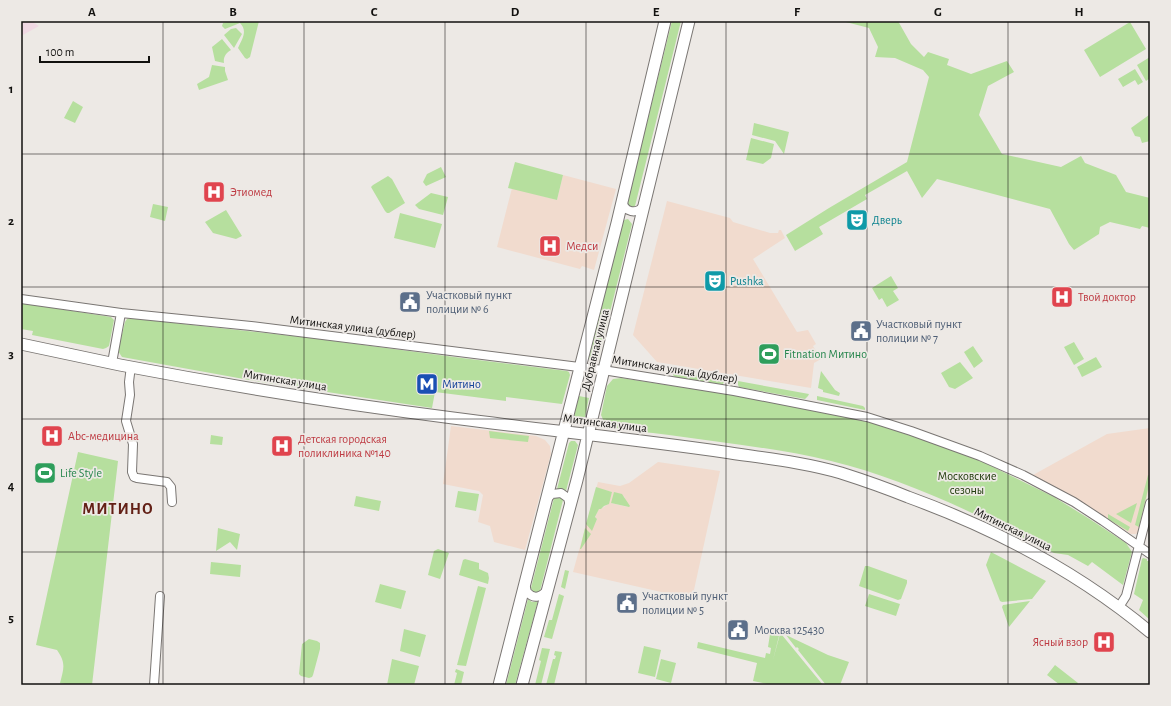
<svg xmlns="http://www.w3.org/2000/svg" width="1171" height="706" viewBox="0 0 1171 706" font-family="'Alegreya Sans',sans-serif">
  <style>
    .commercial { fill: #f1dbce; fill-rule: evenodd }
    .industrial { fill: #f0d8e3 }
    .green { fill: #b6df9e }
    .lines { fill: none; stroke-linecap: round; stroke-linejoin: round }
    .street-casing { stroke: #7a7673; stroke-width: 10 }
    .secondary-casing { stroke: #7a7673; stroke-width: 13 }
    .street { stroke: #fff; stroke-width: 8 }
    .secondary { stroke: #fff; stroke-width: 11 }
    .grid { fill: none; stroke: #12110f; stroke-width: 1; stroke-opacity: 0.55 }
    .labels { text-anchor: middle; stroke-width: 3.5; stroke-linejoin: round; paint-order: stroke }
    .health-label { font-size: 12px; fill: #be3a42; stroke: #ede9e5; text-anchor: start }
    .culture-label { font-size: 12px; fill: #0d838f; stroke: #ede9e5; text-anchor: start }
    .service-label { font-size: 12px; fill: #4e5e75; stroke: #ede9e5; text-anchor: start }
    .street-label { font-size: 12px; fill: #12110f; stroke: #ede9e5 }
    .leisure-label { font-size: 12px; fill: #27864d; stroke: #ede9e5; text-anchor: start }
    .transit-label { font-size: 12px; fill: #164399; stroke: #ede9e5; text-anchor: start }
    .park-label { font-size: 12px; fill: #203b0b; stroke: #ede9e5 }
    .district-label { font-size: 16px; font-weight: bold; letter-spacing: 1px; fill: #632016; stroke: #ede9e5 }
    .neatline { fill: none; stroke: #12110f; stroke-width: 1.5 }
    .grid-label { font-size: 13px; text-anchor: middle; font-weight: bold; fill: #12110f }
  </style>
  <rect width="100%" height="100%" fill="#ede9e5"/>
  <path class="commercial" d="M563,175L616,189L594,270L582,266L580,269L497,247L512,188L557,200Z
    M667,201L730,218L733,222L770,233H778L779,230H781L785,238L753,259L797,332L808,330L816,344L813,346L821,359L814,363L811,388L657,362L633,335Z
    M451,426L536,436L545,440L550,446L551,454L525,550L494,542L490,526L478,522L483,495L479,491L443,484Z
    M1150,428V484L1139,531L1136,534H1131L1033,475L1107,434Z
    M658,462L720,471L692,599L573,572L598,482L620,486L629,483ZM596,488L612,492L608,504L601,509L599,508L595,518L597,519L593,527ZM624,496L628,507L611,503Z"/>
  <path class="industrial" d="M21,21H31L39,26L21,36Z"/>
  <path class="green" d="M232,21H259L250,57L247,59L245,58L238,48C242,39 248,31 240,23L225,29L222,26L223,23Z
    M672,21H681L635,206L631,208L627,204Z
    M842,21H898L911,44L924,57L928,52L949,59L947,65L971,74L1007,61L1014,72L988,86L979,115L1002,154L1061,167L1081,156L1085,163L1116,175L1126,192L1150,198V228L1142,226L1140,229L1110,222L1100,227L1099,234L1074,250L1069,244L1050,209L937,179L922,198L907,171L865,195L867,199L819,227L823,234L795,251L786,235L829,208L907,162L929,77L923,70L895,58L875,57L878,47L869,28Z
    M1130,22L1146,49L1100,77L1084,50Z
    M236,28L242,34L234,48L224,35L231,29Z
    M222,39L231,50C226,53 223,57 224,63L215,61L212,47Z
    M1150,57V78L1146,81L1137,65Z
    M212,65L225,67V71L228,80L199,90L197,84L209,77Z
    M1135,69L1143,82L1138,85L1135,80L1123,87L1118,79Z
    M73,101L83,107L75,123L64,118Z
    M1149,115L1150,141L1142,143L1140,137L1135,136L1131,128Z
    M754,123L789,132L784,154L775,141L752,135Z
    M751,138L774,144L771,158L763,164L746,160Z
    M515,162L563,175L557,200L508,188Z
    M441,167L446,177L426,186L423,182L427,174Z
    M388,176L392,179L405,203L389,213H387L385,211L371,187L373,185Z
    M431,193L448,197L443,215L419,209L415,205Z
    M153,204L168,207L165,221L150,217Z
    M226,210L242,236L236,239L213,233L205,222Z
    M400,213L442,224L435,248L394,238Z
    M628,219L632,224L598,360L594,362H592L589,358L622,222L624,220Z
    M891,276L898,288L893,291L899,300L887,307L882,298L879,300L872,288Z
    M21,303L111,317L114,320L109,346L106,348L103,349L32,335L33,331L21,329Z
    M129,318L311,338L454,357L567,371L569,372L570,375L562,404L506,397V401L435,392L432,408L255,381L122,357L118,351L125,322L127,319Z
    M1074,342L1084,359L1074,365L1064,347Z
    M973,346L983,361L974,368L964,352Z
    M1096,357L1102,367L1082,377L1077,367Z
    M960,362L973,378L955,389L949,387L941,373Z
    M675,371L725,380V381L722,385L675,377L673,375Z
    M821,371L835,390L840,393L839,396L823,392V390L818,388Z
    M621,378L733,395L869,422L910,434L979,460L1054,497L1088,518L1126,543L1132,552L1123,585L1092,562L1088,566L1068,555L1054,553C982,517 909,480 831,461C778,448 723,443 669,435C648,432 626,431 606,426L601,415L607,386L613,379Z
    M738,381L809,394L808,396L805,399L739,387L738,385Z
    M579,396L589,398L584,421L579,424L574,423L573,420Z
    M817,396L863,406L865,408V410L817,400Z
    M489,431L529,436L528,442L490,438Z
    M211,435L223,437L222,445L210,444Z
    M571,441H575L578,445L566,491L562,489H557L569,443Z
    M78,452L118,461L92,685H70L60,683C64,668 66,663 57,650L36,645Z
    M1148,475L1150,476V481L1139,527L1135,525Z
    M596,487L612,492L609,504L604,506L601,509H599L595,517L597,519L592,531L586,524Z
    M458,491L479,494L476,511L455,507Z
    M614,492L622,494L630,506L629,507L611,503Z
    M356,496L381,501L379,511L354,506Z
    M560,496L563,500L540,591L538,593L533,592L531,588L554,498Z
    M1137,503L1131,523L1116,514Z
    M1108,514L1130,527L1128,531L1108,519Z
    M218,528L240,534L237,550L230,542L216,551Z
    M585,528L591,534L581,549H580Z
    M438,549L449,553L440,579L428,575L434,551Z
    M991,552L1046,581L1032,599L1002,602L1000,601L986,565Z
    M1143,558L1147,559V561H1150V620L1139,610L1143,600L1134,594L1142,559Z
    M465,559L479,563V569L488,573L489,578L488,584L459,575L463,560Z
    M211,562L241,565L240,577L210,574Z
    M865,566H868L907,580V583L901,599L898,600L859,586Z
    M565,570L569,571L565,589L561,587Z
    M380,584L406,591L401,609L375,602Z
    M478,586L486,588L466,666L457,665Z
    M559,594L564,596L552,639L544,637L549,620H552Z
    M869,594L900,604L896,616L865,606Z
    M528,599L532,602L538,601L515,685H506Z
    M1030,601L1009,627L1002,607L1003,605Z
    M404,629L426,635L420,657L400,651Z
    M770,634L779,636L773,660L780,634L782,635L823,685H772L753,681L757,663L697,648L698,642L765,658L766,653L770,654L771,648L768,647Z
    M786,635L828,655L849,662L840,685H826L798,650L799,649L797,647L796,648Z
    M309,639L317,641L320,643V649L313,675L312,677L309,678L301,676L299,674L302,644Z
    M644,646L661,650L655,677L638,673Z
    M542,648L550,649L541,685H535L541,661L539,660Z
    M555,651L562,652L554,685H546L553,659H555L556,656L554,655Z
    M392,659L419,666L414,685H387Z
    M661,659L676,663L671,683L656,679Z
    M1055,665L1078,683L1077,685H1060L1047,675Z
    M456,669L464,672L461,685H454L457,673L455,672Z"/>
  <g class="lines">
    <g class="street-casing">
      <path id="street" d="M622,200C624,213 637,215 644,205
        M21,299L121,313L251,326L603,370L734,391L867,417L911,431L980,456L1023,475L1074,502L1103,521L1150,554
        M112,363L121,313
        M131,366L129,382L130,395L126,421L133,444L132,472L134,477L137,478L167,482L171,487L172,502
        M546,500L552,494L561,493L568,498L570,506
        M525,584L527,592C534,600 542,597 548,589
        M1119,607L1126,596L1150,503
        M154,685L160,596"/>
    </g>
    <g class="secondary-casing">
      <path id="secondary" d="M21,344C54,351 87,358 120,365C230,386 342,404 453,418C544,430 634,439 724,452C763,458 803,462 841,473C863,480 886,488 908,497C996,529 1078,572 1150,632
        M499,685L617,223L665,21
        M522,685L577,480L689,21"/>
    </g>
    <use href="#street" class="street"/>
    <use href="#secondary" class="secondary"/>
  </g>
  <path class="grid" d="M163,21V685M304,21V685M445,21V685M586,21V685M726,21V685M867,21V685M1008,21V685M21,154H1150M21,287H1150M21,419H1150M21,552H1150"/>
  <defs>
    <g id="hospital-square" transform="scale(1.15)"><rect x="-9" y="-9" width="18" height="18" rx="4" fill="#e0444e" stroke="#ede9e5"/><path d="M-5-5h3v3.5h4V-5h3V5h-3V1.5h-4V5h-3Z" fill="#fff"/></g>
    <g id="theatre-square" transform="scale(1.15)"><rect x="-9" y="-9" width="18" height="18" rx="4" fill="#0f9aa8" stroke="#ede9e5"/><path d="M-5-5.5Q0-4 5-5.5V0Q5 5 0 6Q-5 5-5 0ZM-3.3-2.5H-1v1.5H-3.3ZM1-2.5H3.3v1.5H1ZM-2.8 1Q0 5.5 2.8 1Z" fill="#fff"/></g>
    <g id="civic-square" transform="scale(1.15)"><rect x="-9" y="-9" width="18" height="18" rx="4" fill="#5c6f8a" stroke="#ede9e5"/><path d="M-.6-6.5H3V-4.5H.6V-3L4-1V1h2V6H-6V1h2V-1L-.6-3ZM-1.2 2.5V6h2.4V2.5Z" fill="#fff"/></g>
    <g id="stadium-square" transform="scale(1.15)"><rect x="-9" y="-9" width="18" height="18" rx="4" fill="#2e9e5b" stroke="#ede9e5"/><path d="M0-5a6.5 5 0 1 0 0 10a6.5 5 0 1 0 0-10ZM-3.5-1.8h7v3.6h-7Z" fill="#fff"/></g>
    <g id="metro-square" transform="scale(1.15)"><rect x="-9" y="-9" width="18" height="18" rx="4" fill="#1a4fb4" stroke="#ede9e5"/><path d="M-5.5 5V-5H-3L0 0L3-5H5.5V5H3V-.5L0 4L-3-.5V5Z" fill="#fff"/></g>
  </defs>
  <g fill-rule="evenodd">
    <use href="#hospital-square" x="214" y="192"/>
    <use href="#theatre-square" x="857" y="220"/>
    <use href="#hospital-square" x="550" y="246"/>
    <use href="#theatre-square" x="715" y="281"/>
    <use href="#hospital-square" x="1062" y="297"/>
    <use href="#civic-square" x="410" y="302"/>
    <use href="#civic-square" x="861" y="331"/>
    <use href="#stadium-square" x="769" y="354"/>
    <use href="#metro-square" x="427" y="384"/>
    <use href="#hospital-square" x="52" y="436"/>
    <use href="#hospital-square" x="282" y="446"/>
    <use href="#stadium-square" x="45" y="473"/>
    <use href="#civic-square" x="627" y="603"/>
    <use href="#civic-square" x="738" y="630"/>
    <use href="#hospital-square" x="1104" y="642"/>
  </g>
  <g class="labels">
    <g class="health-label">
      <text x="230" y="196">Этиомед</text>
      <text x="566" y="250">Медси</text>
      <text x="1078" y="301">Твой доктор</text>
      <text x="68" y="440">Abc-медицина</text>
      <text x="298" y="443">Детская городская<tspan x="298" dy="14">поликлиника №140</tspan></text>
      <text x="1088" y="646" text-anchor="end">Ясный взор</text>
    </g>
    <g class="culture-label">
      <text x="872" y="224">Дверь</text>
      <text x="730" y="285">Pushka</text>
    </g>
    <g class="service-label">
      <text x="426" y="299">Участковый пункт<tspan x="426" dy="14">полиции № 6</tspan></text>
      <text x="876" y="328">Участковый пункт<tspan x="876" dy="14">полиции № 7</tspan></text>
      <text x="642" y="600">Участковый пункт<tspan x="642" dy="14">полиции № 5</tspan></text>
      <text x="754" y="634">Москва 125430</text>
    </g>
    <g class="street-label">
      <text transform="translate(353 327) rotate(7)" y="4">Митинская улица (дублер)</text>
      <text transform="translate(595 350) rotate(-76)" y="4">Дубравная улица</text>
      <text transform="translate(675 369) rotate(9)" y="4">Митинская улица (дублер)</text>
      <text transform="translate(285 380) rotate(9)" y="4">Митинская улица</text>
      <text transform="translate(605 423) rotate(7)" y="4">Митинская улица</text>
      <text transform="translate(1013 529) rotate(26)" y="4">Митинская улица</text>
    </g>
    <g class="leisure-label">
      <text x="784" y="358">Fitnation Митино</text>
      <text x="60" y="477">Life Style</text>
    </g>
    <g class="transit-label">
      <text x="442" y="388">Митино</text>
    </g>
    <g class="park-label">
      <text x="967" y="480">Московские<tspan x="967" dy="14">сезоны</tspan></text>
    </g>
    <g class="district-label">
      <text x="118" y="514">МИТИНО</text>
    </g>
  </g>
  <rect width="1171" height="706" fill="none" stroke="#ede9e5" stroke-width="44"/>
  <path d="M40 56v6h109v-6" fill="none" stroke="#12110f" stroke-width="2"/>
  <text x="46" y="56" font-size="12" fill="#12110f" stroke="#ede9e5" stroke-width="3" paint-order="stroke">100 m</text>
  <rect x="22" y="22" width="1127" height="662" class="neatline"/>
  <g class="grid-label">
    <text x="92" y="16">A</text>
    <text x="233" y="16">B</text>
    <text x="374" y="16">C</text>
    <text x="515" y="16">D</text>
    <text x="656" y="16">E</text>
    <text x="797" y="16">F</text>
    <text x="938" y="16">G</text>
    <text x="1079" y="16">H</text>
    <text x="11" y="93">1</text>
    <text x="11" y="225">2</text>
    <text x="11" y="358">3</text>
    <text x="11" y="490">4</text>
    <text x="11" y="622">5</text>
  </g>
</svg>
